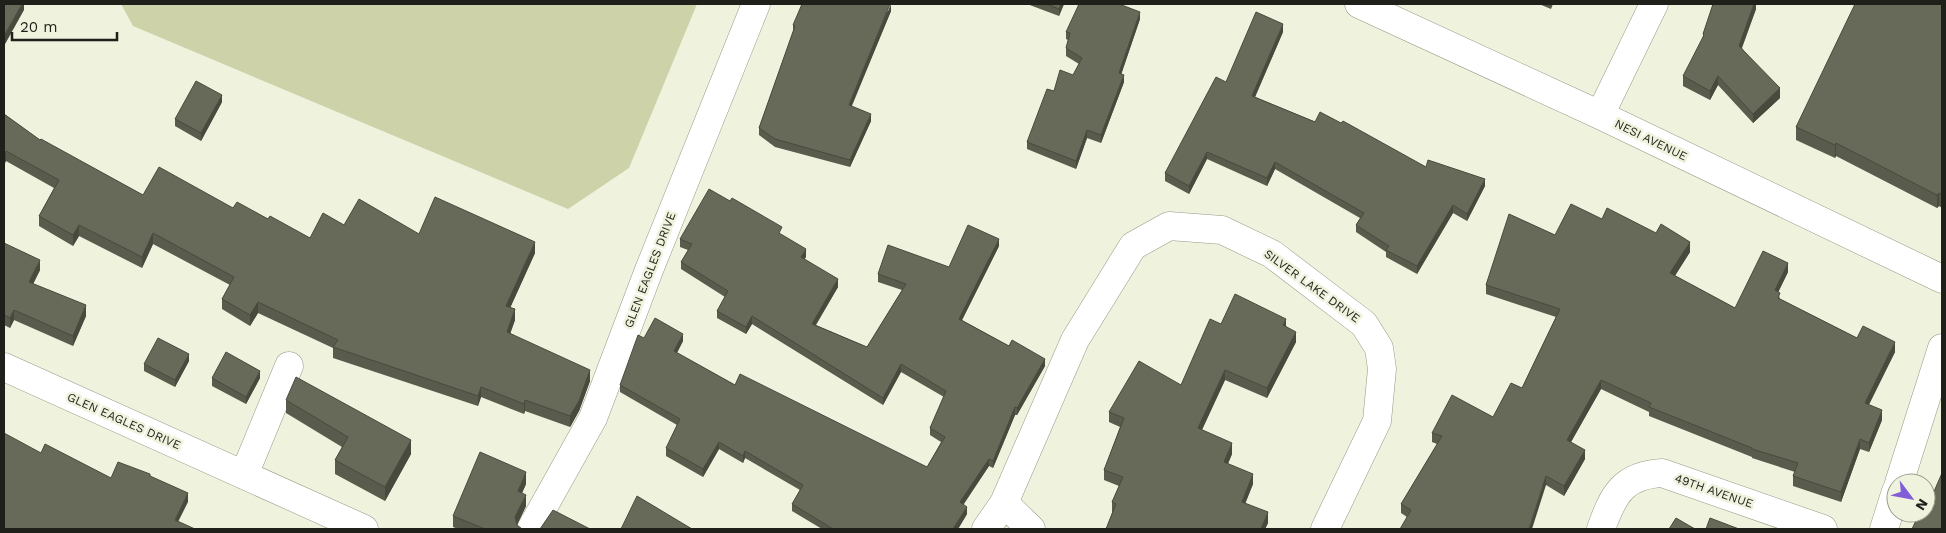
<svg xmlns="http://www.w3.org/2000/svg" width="1946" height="533" viewBox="0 0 1946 533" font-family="'Work Sans',sans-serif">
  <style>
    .green { fill: #cdd2a9 }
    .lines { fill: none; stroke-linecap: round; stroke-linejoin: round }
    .street-casing { stroke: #979a87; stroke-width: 29 }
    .street { stroke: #fff; stroke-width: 28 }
    .wall { fill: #595b4c }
    .shaded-wall { fill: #484a3e }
    .building { fill: #676a58; stroke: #484a3e }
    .labels { text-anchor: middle; stroke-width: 5; stroke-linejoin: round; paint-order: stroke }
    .street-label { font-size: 12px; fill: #1f2019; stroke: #eff2dd }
  </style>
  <rect width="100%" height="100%" fill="#eff2dd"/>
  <path class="green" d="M121,4H697L629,168L568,209L133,26Z"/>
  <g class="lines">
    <g class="street-casing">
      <path id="street" d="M1359,4L1600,115L1942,279
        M1600,115L1654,4
        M4,367L364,529
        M244,475L289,366
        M1899,483L1942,348
        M531,529L593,418L649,270L756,4
        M986,529L1004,503
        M1031,529L1004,503L1075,340L1133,246L1169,226L1222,230L1272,254L1364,324L1379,348L1382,369L1377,421L1325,529
        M1601,529C1613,495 1623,475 1662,473L1823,529
        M1884,529L1896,491"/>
    </g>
    <use href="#street" class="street"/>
  </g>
  <path class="wall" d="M1027,4H1064L1059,16Z
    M1539,4H1553L1551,9Z
    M1756,4V9L1742,48L1780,98L1753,123L1718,85L1710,100L1683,86V76L1703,39V34Z
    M1942,4V208L1939,206L1937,208L1836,156L1835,158L1796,140V127Z
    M891,11L851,106L871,121L850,167L775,147L759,135V128L793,32V25Z
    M1140,19L1121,74L1124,82L1101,143L1087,138L1076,169L1027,149V142L1054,91L1073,75L1079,64L1066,56V48L1068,40L1066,39V32Z
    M1283,32L1255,97L1426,167L1485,186L1467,221L1453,213L1417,274L1386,257V252L1356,232V225L1360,218L1275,169L1267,186L1207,159L1189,194L1165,181V173L1226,82Z
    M222,102L201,141L175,126V119Z
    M4,114L40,140L143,195L233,208L268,219L310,238L344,225L419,234L535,253L510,308L515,320L510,333L590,381L579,411L570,427L525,411L524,414L481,397L478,406L333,358V348L258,313L250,326L222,309V299L230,285L153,244L142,268L79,236L73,246L39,226V216L54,188L6,161Z
    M1602,219L1690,252L1675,276L1735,308L1788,272L1778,292L1780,299L1857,338L1895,352L1868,405L1882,420L1869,452L1860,449L1841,502L1793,486V476L1795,472L1752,458V457L1649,416V412L1601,389L1571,442L1585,459L1564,496L1546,485L1407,517L1401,513V504L1437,444L1432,442V433L1493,417L1522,388L1556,317L1486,294V285L1555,235Z
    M782,235L806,257L804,259L838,287L816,325L867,347L902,290L878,282V274L949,267L999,246L962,320L1045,366L1017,415H1015L993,468L989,466L963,504L967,514L958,529H822L792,511V504L800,490L745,458L743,463L719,449L703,477L666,456V448L677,425L620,392V385L644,338L683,341L677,353L735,385L927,467L941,442L930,435V428L944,397L901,372L883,405L752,324L746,334L717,318V311L725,297L681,269V262L688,250L680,247V239Z
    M4,243L40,270L33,284L86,316L73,346L14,320L10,328L4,325Z
    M1221,324L1286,326L1296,342L1267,398L1225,380L1202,430L1232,454L1228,464L1253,484L1245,503L1268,523L1265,529H1106L1112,513V502L1119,486L1104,480V470L1120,427L1109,422V412L1181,385Z
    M189,361L175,387L144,371V364Z
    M212,378H260L246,404L212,386Z
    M286,400L411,454L385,501L335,474V460L342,447L286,413Z
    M526,484L522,493L526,506L517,525L522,529H458L453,527V516Z"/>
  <path class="shaded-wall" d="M22,4H24V10L4,46V36Z
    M891,4V11L849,113V105Z
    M1061,4H1064L1059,16V9Z
    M1754,4H1756V9L1739,55V46Z
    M1140,12V19L1119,81V73Z
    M1283,24V32L1252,104V96Z
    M1124,75V82L1101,143V135Z
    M1718,76V85L1710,100V91Z
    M1780,88V98L1753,123V114Z
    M222,95V102L201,141V133Z
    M871,114V121L850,167V160Z
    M1087,130V138L1076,169V161Z
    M1836,143V156L1835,158V145Z
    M6,151V161L4,166V155Z
    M1207,152V159L1189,194V186Z
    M1275,162V169L1267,186V178Z
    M1485,179V186L1467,221V214Z
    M1939,193V206L1937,208V195Z
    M1453,205V213L1417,274V266Z
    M79,225V236L73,246V235Z
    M153,233V244L142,268V257Z
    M999,239V246L959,326V319Z
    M535,242V253L506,317V306Z
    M1690,242V252L1670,283V273Z
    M806,249V257L801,264V257Z
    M40,260V270L29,292V282Z
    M1788,263V272L1775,299V290Z
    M838,279V287L812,331V324Z
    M258,302V313L250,326V315Z
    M86,305V316L73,346V336Z
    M515,309V320L507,343V332Z
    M14,310V320L10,328V318Z
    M752,316V324L746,334V327Z
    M1286,319V329L1283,325Z
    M1296,332V342L1267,398V388Z
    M683,334V341L674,358V351Z
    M1895,342V352L1865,413V403Z
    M189,354V361L175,387V380Z
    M1045,359V366L1017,415V408Z
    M901,364V372L883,405V398Z
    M590,370V381L579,411L570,427V416Z
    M1225,370V380L1198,438V428Z
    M260,371V378L246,404V397Z
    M1601,380V389L1567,449V440Z
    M481,387V397L478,406V396Z
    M525,400V411L524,414V404Z
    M1015,407V415L993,468V461Z
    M1882,410V420L1869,452V443Z
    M1860,439V449L1841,502V492Z
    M411,440V454L385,501V487Z
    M719,442V449L703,477V469Z
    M1232,443V454L1224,472V462Z
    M1585,450V459L1564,496V486Z
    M745,451V458L743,463V456Z
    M989,459V466L960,510V502Z
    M526,472V484L518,502V491Z
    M1253,474V484L1242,512V502Z
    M1546,476V485L1532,529H1529Z
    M188,493V502L175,528V520Z
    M526,495V506L515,529V517Z
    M967,507V514L958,529H953Z
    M1268,512V523L1265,529H1261Z"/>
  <path class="building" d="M4,4H22L4,36Z
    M802,4H890L849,105L871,114L850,160L775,139L759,128L795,26L793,25Z
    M1047,4H1061L1059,9Z
    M1079,4H1119L1140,12L1119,73L1124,75L1101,135L1087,130L1076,161L1027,142L1047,89L1054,91L1060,70L1073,75L1082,58L1066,48L1070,33L1066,32Z
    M1713,4H1754L1739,46L1780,88L1753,114L1718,76L1710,91L1683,76L1704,35L1703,34Z
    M1855,4H1942V195L1939,193L1937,195L1836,143L1835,145L1796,127Z
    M1256,12L1283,24L1252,96L1315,122L1320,112L1341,123L1343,121L1426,167L1428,160L1485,179L1467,214L1453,205L1417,266L1386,250L1389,246L1356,225L1364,213L1275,162L1267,178L1207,152L1189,186L1165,173L1216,77L1226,82Z
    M196,81L222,95L201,133L175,119Z
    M4,114L40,140L41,139L143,195L159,167L233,208L237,202L268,219L270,216L310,238L323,213L344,225L359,199L419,234L435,197L535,242L506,306L515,309L507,332L590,370L579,401L570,416L525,400L524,404L481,387L478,396L333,347L338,340L258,302L250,315L222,299L234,277L153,233L142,257L79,225L73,235L39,216L59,180L6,151L4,155Z
    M709,189L730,201L732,198L782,227L779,233L806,249L801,257L838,279L812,324L867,347L906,284L878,274L888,245L949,267L968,225L999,239L959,319L1009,346L1012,340L1045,359L1017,408L1015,407L993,461L989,459L960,502L967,507L953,529H833L792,504L803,485L745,451L743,456L719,442L703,469L666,448L680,419L620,385L638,335L644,338L655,318L683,334L674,351L735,385L740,374L927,467L945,437L930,428L946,391L901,364L883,398L752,316L746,327L717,311L728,291L681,262L692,244L680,239Z
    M1571,204L1602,219L1607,208L1656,233L1661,224L1690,242L1670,273L1735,308L1763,251L1788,263L1775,290L1780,293L1778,298L1857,338L1863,326L1895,342L1865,403L1882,410L1869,443L1860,439L1841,492L1793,476L1798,463L1752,449V448L1649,407L1651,403L1601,380L1567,440L1585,450L1564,486L1546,476L1529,529H1400L1411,510L1401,504L1442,436L1432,433L1452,395L1493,417L1511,383L1522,388L1560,309L1486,285L1509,214L1555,235Z
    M4,243L40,260L29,282L86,305L73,336L14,310L10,318L4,315Z
    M1235,294L1286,319L1283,325L1296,332L1267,388L1225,370L1198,428L1232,443L1224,462L1253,474L1242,502L1268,512L1261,529H1106L1116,504L1112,502L1123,477L1104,470L1124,418L1109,412L1139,361L1181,385L1210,319L1221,324Z
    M158,338L189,354L175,380L144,364Z
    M226,352L260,371L246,397L212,378Z
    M296,377L411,440L385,487L335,460L348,437L286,400Z
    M4,433L41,453L45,444L111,478L118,462L150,474V476L188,493L175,520L195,529H4Z
    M480,452L526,472L518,491L526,495L515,517L517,525L522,529H485L453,516Z
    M1942,473V529H1912L1919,514L1923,516L1925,513H1926V510Z
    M637,496L692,529H621Z
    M553,510L590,529H540Z
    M1676,518L1695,529H1669Z
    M1710,518L1739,529H1706Z"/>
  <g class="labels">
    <g class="street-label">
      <text transform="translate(1651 140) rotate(26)" y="4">NESI AVENUE</text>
      <text transform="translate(650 270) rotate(-69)" y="4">GLEN EAGLES DRIVE</text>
      <text transform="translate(1312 286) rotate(36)" y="4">SILVER LAKE DRIVE</text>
      <text transform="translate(124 421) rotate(24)" y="4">GLEN EAGLES DRIVE</text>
      <text transform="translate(1714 491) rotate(19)" y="4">49TH AVENUE</text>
    </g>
  </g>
  <rect width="1946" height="533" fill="none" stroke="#1f2019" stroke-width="10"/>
  <g transform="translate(1911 498) rotate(122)"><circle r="24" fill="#eff2dd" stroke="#9c9e8f"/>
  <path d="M0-4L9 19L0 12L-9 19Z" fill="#815ed8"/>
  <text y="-8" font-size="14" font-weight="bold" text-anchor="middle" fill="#1f2019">N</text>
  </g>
  <path d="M12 32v8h105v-8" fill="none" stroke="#1f2019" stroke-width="2.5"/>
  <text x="20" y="32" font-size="15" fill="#1f2019" stroke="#eff2dd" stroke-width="4" paint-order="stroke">20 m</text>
</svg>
